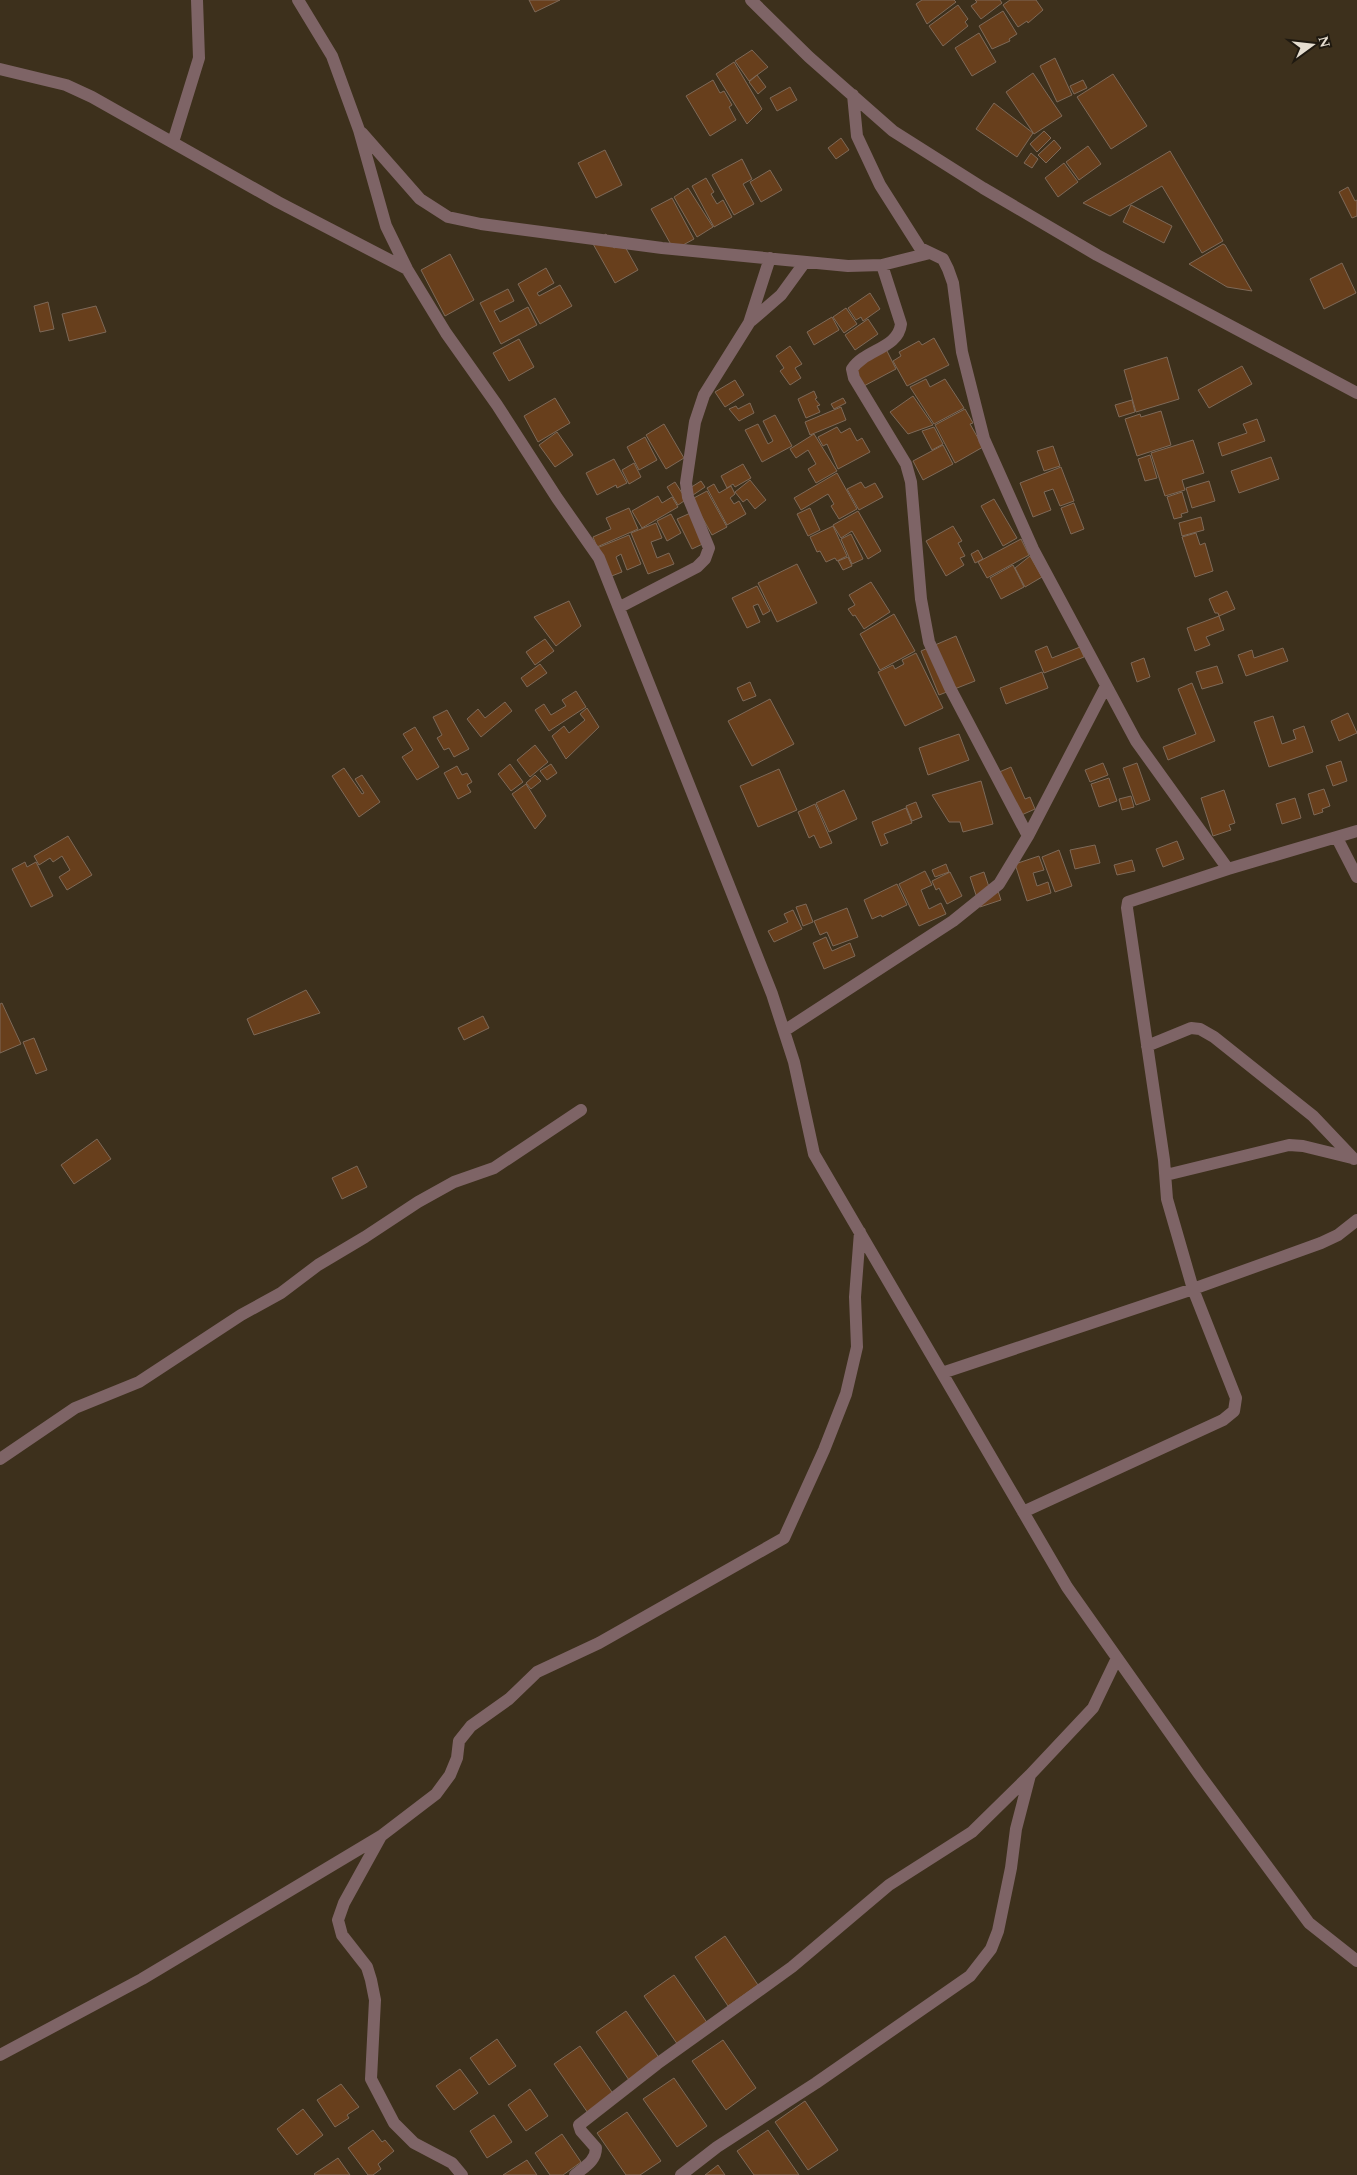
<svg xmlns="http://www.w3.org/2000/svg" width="1357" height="2175" viewBox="0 0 1357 2175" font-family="Spectral,serif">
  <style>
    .building { fill: #683f1c; stroke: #7e6958 }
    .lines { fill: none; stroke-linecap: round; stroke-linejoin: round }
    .minor { stroke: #7e6466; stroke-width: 12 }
  </style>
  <rect width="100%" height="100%" fill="#3d301c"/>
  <path class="building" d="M529,0H560L535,12Z
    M922,0H954L956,2L927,24L916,4Z
    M975,0H1000L1002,3L981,19L971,6L977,2Z
    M1010,0H1036L1043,10L1028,23L1027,21L1018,27L1003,5Z
    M958,5L968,19L965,22L968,26L943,46L929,26Z
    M1003,11L1017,34L1009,39L1010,41L992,49L979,26Z
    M979,33L996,62L972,76L955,48Z
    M752,50L768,67L749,81L735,61Z
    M1055,58L1072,95L1057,102L1040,66Z
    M734,62L762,109L747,124L716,74Z
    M1033,73L1062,116L1034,134L1006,92Z
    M1113,74L1147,126L1111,149L1077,97Z
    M757,75L766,87L758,94L749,82Z
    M713,80L720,93L724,91L732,105L729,107L736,120L710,136L686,96Z
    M1083,80L1087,88L1074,94L1070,86Z
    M790,87L797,100L777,111L770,98Z
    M994,103L1033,133L1017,157L976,129Z
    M1044,131L1051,138L1037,152L1030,144Z
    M841,138L849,150L836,159L828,148Z
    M1054,140L1061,148L1046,163L1038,155Z
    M1088,146L1101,164L1079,180L1066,162Z
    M605,150L622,185L596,198L578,163Z
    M1170,151L1223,241L1202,253L1162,186L1110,216L1083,203Z
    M1031,153L1038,159L1032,168L1024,163Z
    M742,159L752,179L743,184L754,204L734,215L712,175Z
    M1064,163L1078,182L1058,197L1045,178Z
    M770,170L782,190L761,202L750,182Z
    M706,178L714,192L711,194L717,204L723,200L732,217L714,227L692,186Z
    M1348,187L1355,201L1357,200V216L1352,218L1339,192Z
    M688,188L713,227L697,237L674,197Z
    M672,198L694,239L674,250L651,209Z
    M1131,205L1172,226L1164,243L1123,222Z
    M606,234L614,248L623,243L638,270L615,283L592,242Z
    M1223,244L1225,245L1252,291L1227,287L1189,264Z
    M450,254L474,300L445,316L421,270Z
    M1342,263L1356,293L1324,309L1310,279Z
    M546,268L554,283L537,293L539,296L560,285L572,306L540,324L518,284Z
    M508,289L514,301L494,311L500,322L528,307L537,325L501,344L480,303Z
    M870,293L880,309L863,321L861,317L856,320L848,308Z
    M48,302L54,329L40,332L34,306Z
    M96,306L106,332L69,341L62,314Z
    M846,308L857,324L844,333L833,317Z
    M832,317L839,330L814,345L807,332Z
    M868,319L878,334L855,350L845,335Z
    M934,338L949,365L907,386L893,361L901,356L899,352L919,341L922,345Z
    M519,339L534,367L509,381L493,353Z
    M790,346L802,364L795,368L801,378L790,385L780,371L784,368L776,356Z
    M886,349L896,369L862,387L851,367Z
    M1167,357L1179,399L1136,412L1124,370Z
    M1242,366L1252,384L1209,408L1198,390Z
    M926,379L930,387L945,379L964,408L934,424L910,387Z
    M735,380L744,395L725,407L715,392Z
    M814,391L817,398L815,399L820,405L817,406L820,412L806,418L798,399Z
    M913,396L933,425L908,434L890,412Z
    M555,398L570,423L538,442L524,416Z
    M843,398L846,403L834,409L831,404Z
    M1132,400L1135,412L1119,417L1115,405Z
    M750,403L754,413L739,421L729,409L736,406L738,409Z
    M841,407L846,420L810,435L805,422Z
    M965,409L973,423L970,424L983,447L955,463L935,425Z
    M1161,411L1171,445L1137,456L1125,419L1140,414L1141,417Z
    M775,415L792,446L762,462L745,430L758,424L768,444L773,441L763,421Z
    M1257,419L1265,441L1222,456L1218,443L1247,433L1243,424Z
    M664,424L684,458L666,469L646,435Z
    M837,427L841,433L850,428L857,441L862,438L870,452L838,469L827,444L823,446L818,437Z
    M934,427L943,444L932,450L922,431Z
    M557,432L573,455L555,467L539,445Z
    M814,434L837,471L816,483L808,469L816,464L808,450L796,458L790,449Z
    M645,437L657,460L639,470L627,447Z
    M1193,440L1204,473L1182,480L1185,490L1165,496L1151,453Z
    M943,445L953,464L923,480L913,461Z
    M1053,446L1060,466L1044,471L1037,451Z
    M1150,455L1157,478L1145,481L1138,459Z
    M1271,457L1279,479L1239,493L1231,471Z
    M614,459L627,483L617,488L616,485L597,495L586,473Z
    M634,463L641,477L629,484L622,470Z
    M743,464L751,478L735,487L733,484L727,488L721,476Z
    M1061,467L1074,501L1060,506L1053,489L1044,492L1051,510L1033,517L1020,483Z
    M837,473L857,509L839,519L831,506L834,504L828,494L801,510L794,498Z
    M750,480L766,500L755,509L747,499L743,502L735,492Z
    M701,481L705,487L678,505L667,487L675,482L682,493Z
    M1209,481L1215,501L1192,508L1186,488Z
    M861,482L865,488L875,483L883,497L859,510L847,489Z
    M714,484L719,493L731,486L735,494L730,498L734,504L739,501L746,514L727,525L707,488Z
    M707,491L727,527L712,535L692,499Z
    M1182,492L1188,512L1181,514L1182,517L1174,519L1167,497Z
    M658,496L662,503L672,497L678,507L642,528L632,511Z
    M994,499L1017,538L1003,546L981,506Z
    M1074,503L1084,529L1071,534L1061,508Z
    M629,508L638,529L597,547L593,537L611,529L606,518Z
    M810,508L820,530L808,536L797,514Z
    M695,511L709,541L692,549L677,519Z
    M858,511L881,551L868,559L852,531L841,538L833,525Z
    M671,514L681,533L667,541L657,521Z
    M1201,517L1204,530L1182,536L1179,523Z
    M656,523L662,538L651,542L657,558L669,553L674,564L648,574L631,533Z
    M833,526L847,556L837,561L835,558L826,562L820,551L817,552L810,537Z
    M953,526L962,541L958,543L965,556L960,558L964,565L946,576L926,541Z
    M1196,533L1200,545L1205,543L1213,571L1195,577L1182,537Z
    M851,534L863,559L852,564L841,539Z
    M629,535L641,564L627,570L621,554L616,557L622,572L609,577L597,548Z
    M1021,539L1029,555L987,578L978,562Z
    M978,550L983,559L975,563L971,554Z
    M1030,556L1042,577L1025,587L1015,568Z
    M848,557L852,566L843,570L838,561Z
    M797,564L817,603L777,622L758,583Z
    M1013,565L1024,587L1001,599L990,578Z
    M871,582L890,612L864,629L855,615L853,616L848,609L855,605L849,595Z
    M757,586L770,611L763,615L758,604L753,606L760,622L747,628L732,598Z
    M1227,591L1235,609L1219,616L1218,613H1215L1209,599Z
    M569,601L581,626L556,646L534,617Z
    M894,614L915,651L880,670L860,634Z
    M1219,616L1224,630L1206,637L1210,645L1195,651L1187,628Z
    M956,636L975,681L939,695L921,651Z
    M545,639L554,651L535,665L526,652Z
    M1047,646L1052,658L1080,647L1084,657L1044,673L1035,651Z
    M1283,648L1288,661L1246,676L1238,655L1252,650L1254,658Z
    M916,653L943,708L905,726L878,672L893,665L895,669L904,664L902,660Z
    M1144,658L1150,677L1137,682L1131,663Z
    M540,664L547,673L527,687L521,678Z
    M1217,666L1223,683L1202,689L1196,672Z
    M1042,672L1048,688L1006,704L1000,688Z
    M750,682L756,696L743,701L737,688Z
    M1192,683L1215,741L1168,760L1163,747L1196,734L1178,689Z
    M576,691L586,707L549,731L535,710L544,704L551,715L566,706L562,700Z
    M770,699L794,744L752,766L728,721Z
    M505,702L512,711L481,737L467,719L478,709L485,718Z
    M587,708L599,727L566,759L552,736L564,726L569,733L585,720L580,714Z
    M447,710L469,749L454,757L449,748L444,750L437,738L442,735L433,717Z
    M1348,713L1357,733L1339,741L1331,721Z
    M1273,716L1282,744L1296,739L1293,730L1304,726L1313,752L1269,767L1254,722Z
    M415,727L439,767L417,780L402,757L413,750L403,734Z
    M959,734L969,760L928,775L919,748Z
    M535,745L548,762L530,777L517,760Z
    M1341,761L1347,781L1333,786L1326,766Z
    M1103,763L1108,775L1090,782L1085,770Z
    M1137,763L1150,800L1136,805L1123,768Z
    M510,764L523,782L511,791L498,774Z
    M551,764L557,773L547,780L540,771Z
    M457,766L462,775L467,773L472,782L467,785L471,792L458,799L444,773Z
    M1011,767L1025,799L1030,797L1035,809L1017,817L997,773Z
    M344,768L362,794L364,793L355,779L362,775L380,802L359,817L332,776Z
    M779,769L797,810L758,827L740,786Z
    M535,775L541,781L531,789L526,783Z
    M1109,778L1117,801L1099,807L1091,784Z
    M981,781L993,824L963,832L960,822H949L932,795Z
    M526,784L546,816L535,829L512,794Z
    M1324,789L1330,806L1322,809L1323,812L1314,815L1308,794Z
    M844,790L857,819L829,832L816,803Z
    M1224,790L1235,823L1229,825L1231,830L1213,836L1201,798Z
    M1131,796L1134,807L1122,810L1119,799Z
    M1295,798L1301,818L1282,824L1276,804Z
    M916,802L922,817L912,821L906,806Z
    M815,804L832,843L820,848L814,835L809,838L798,812Z
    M906,808L912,823L884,834L888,843L881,846L872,822Z
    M68,836L92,875L67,890L59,877L70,870L62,856L53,862L50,858L39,865L34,856Z
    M1177,841L1184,859L1163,867L1156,849Z
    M1095,845L1100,863L1075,869L1070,850Z
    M1059,850L1072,886L1055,892L1042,857Z
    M1039,856L1044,870L1033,873L1037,886L1048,882L1051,893L1027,901L1015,864Z
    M1132,860L1135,871L1117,875L1114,865Z
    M25,862L27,867L36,862L53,896L31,907L12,869Z
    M946,864L949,872L935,877L932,870Z
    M925,871L932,885L921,890L929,909L941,903L946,914L919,926L899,884Z
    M950,872L962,896L947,904L939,888L936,890L932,881Z
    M984,872L991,893L998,891L1001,900L980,907L970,877Z
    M897,884L907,905L882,917L881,915L872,919L864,900Z
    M806,904L813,922L803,926L796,907Z
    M847,908L858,937L833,946L827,932L820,935L814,921Z
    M793,910L802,929L774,942L768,931L788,922L784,914Z
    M826,937L832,951L850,943L855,956L824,969L813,943Z
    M306,990L320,1013L254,1035L247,1019Z
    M2,1003L21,1044L0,1053V1004Z
    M483,1016L489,1028L464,1040L458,1028Z
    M34,1038L47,1070L36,1074L23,1042Z
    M97,1139L111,1159L74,1184L61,1165Z
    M357,1166L367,1187L342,1199L332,1178Z
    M725,1936L758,1985L728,2006L695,1957Z
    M674,1975L708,2024L678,2045L644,1996Z
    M626,2011L660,2059L629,2080L596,2032Z
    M497,2039L516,2066L489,2085L470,2058Z
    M723,2040L756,2088L726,2110L692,2061Z
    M580,2046L614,2095L588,2113L554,2064Z
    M460,2069L478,2093L454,2110L436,2086Z
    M674,2078L707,2126L677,2147L643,2099Z
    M341,2084L359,2107L347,2115L349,2118L335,2127L317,2100Z
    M530,2089L548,2116L526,2131L508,2105Z
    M805,2101L838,2150L808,2170L775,2122Z
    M303,2109L323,2135L297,2155L277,2129Z
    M627,2112L661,2161L640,2175H626L597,2133Z
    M494,2115L512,2142L487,2158L470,2131Z
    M373,2130L382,2142L385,2140L394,2151L378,2164L381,2169L373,2175H368L348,2148Z
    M768,2130L799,2175H754L737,2151Z
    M562,2134L581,2162L563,2175H550L535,2153Z
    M338,2158L350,2175H315L314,2174Z
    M527,2160L537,2175H503Z
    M718,2165L725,2175H705Z"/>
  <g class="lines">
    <path class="minor" d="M298,0L332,56L359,130L386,226L407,269L446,333L497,405L557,498L599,558L772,994L794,1062L814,1154L1067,1587L1199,1774L1309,1923L1357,1961
      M751,0L809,57L893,131L983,188L1097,255L1357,393
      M0,69L66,85L92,97L278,202L407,269
      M853,95L857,136L880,185L920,248L943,259L948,269L953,283L962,352L984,439L1033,549L1136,741L1228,869
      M362,133L420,199L448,217L481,224L662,248L848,266L882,265L930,253
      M173,142L199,58L197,0
      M882,265L901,324C898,349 865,349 852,369L854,378L906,464L911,482L921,599L929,642L950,688L1028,836
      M751,321L781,295L805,262
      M620,607L697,567L705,559L709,548L688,497L686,483L695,422L704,395L749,323L770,258
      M1337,838L1357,877
      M784,1031L953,921L999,884L1028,836L1106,686
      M1147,1046L1191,1028L1200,1029L1214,1037L1313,1116L1354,1159
      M1166,1175L1289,1145L1303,1146L1352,1158
      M942,1373L1193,1289L1321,1243L1338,1235L1357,1220
      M0,1459L75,1408L139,1382L241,1315L281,1293L318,1265L365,1237L418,1202L454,1182L494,1168L581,1110
      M1023,1512L1223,1420L1234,1411L1236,1398L1193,1289L1167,1199L1164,1160L1127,908L1128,902L1228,869L1357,831
      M381,1836L344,1903L338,1920L342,1935L367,1967L371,1980L375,2000L371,2079L394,2123L414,2143L452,2163L462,2175
      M0,2055L142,1979L381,1836L436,1794L450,1775L457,1758L459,1741L471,1726L509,1699L537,1672L599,1643L784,1538L824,1450L846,1394L857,1347L855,1297L860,1232
      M575,2175C584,2167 596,2161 596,2148L581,2131L579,2125L657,2064L792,1967L889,1885L972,1832L1030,1775L1093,1708L1117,1658
      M681,2175L717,2147L816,2083L970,1976L991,1949L998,1931L1011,1868L1016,1829L1030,1775"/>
  </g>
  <g transform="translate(1312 45) rotate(75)" stroke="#1f1910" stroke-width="4" paint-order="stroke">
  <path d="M0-4L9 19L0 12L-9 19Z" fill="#e5ddd0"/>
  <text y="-8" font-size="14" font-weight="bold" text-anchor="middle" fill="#e5ddd0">N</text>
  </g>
</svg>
